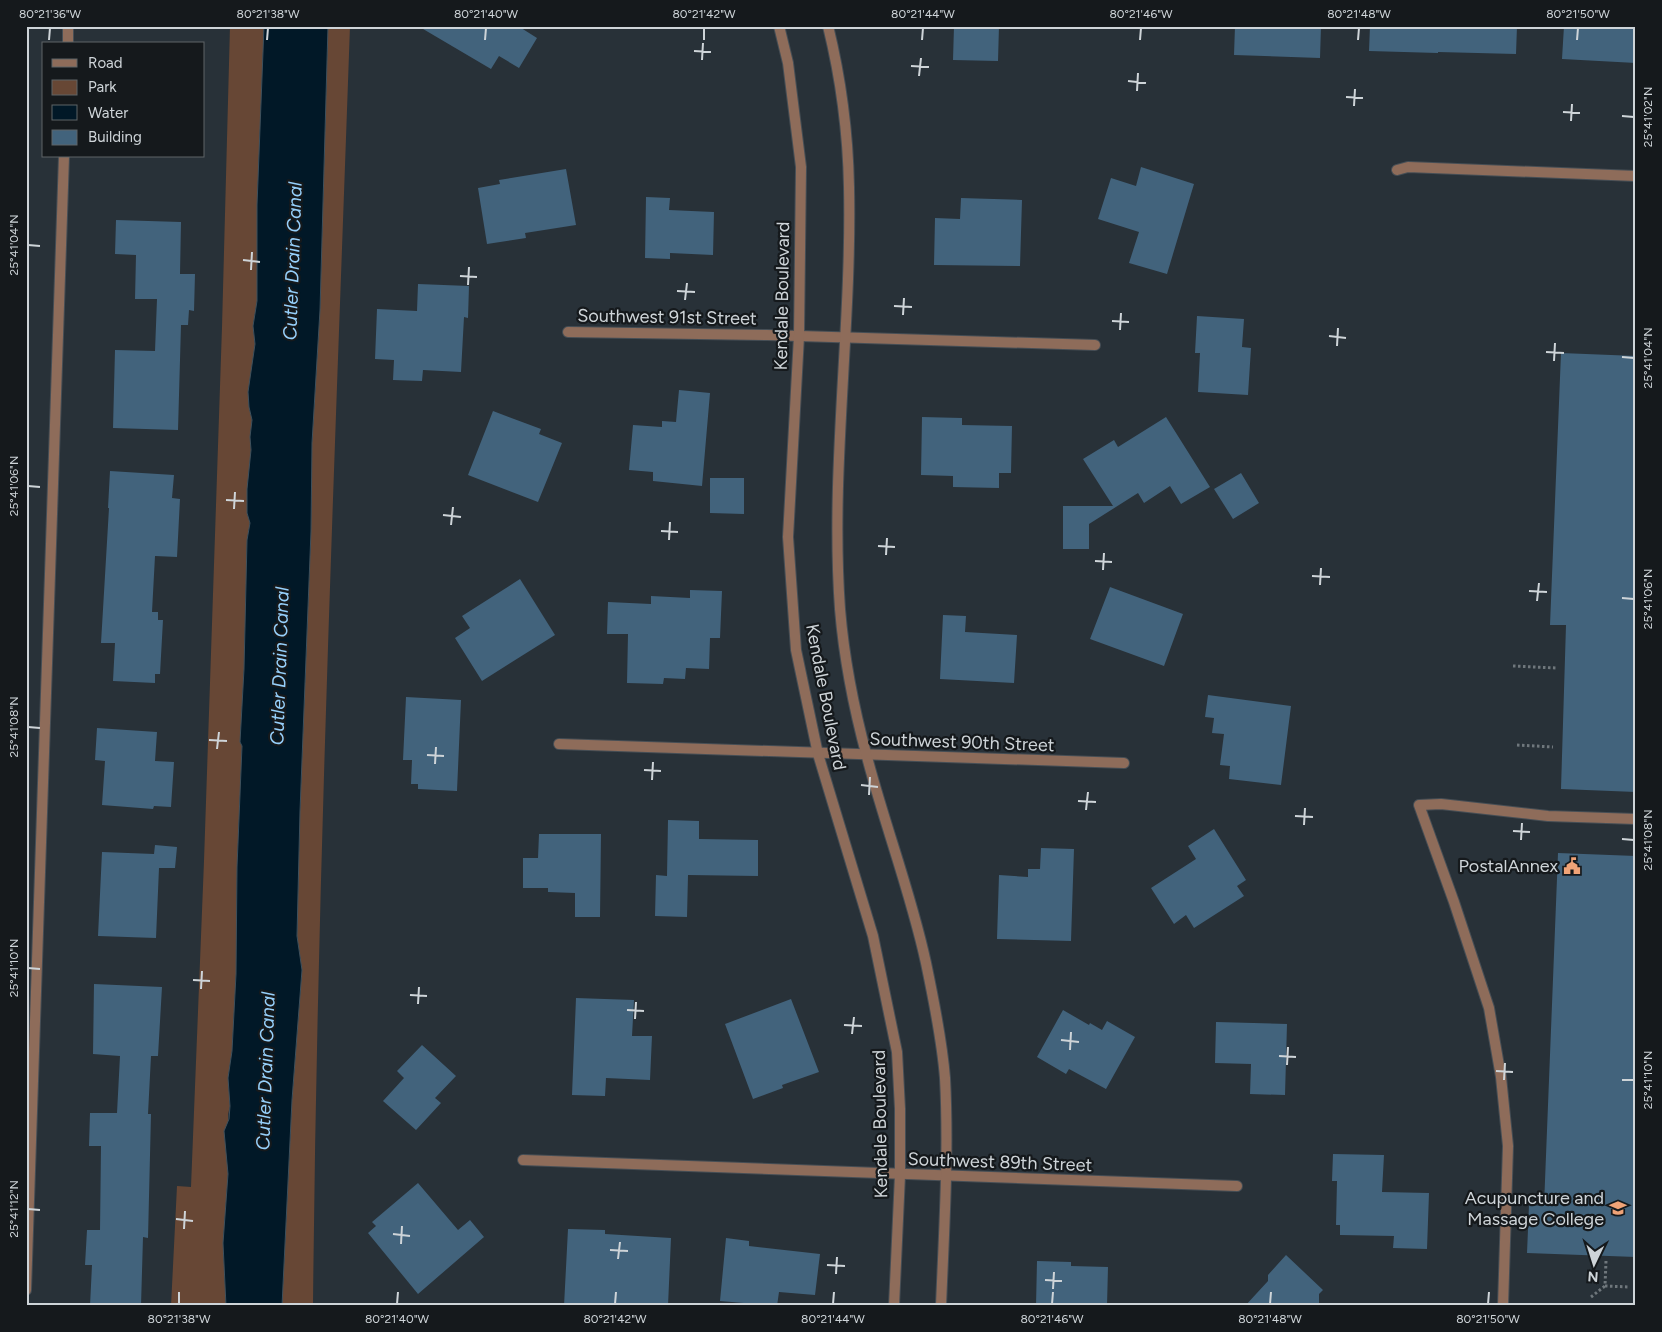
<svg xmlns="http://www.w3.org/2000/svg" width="1662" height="1332" viewBox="0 0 1662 1332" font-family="Figtree,sans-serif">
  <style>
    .green { fill: #674735 }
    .water { fill: #011827; stroke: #3e505c }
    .building { fill: #42637c }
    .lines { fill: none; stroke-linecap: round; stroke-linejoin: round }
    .service-casing { stroke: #464e55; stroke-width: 12 }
    .minor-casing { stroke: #464e55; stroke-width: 12 }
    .tertiary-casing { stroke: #464e55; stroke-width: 12 }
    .path { stroke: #6f777c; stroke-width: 3; stroke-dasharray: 2.5 2.5; stroke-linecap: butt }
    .service { stroke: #8e6c5a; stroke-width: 10 }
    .minor { stroke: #8e6c5a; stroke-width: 10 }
    .tertiary { stroke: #8e6c5a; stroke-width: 10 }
    .ticks { fill: none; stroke: #ced4d8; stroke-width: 2 }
    .labels { text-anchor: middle; stroke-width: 4.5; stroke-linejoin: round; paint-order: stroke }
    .street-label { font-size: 18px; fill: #ced4d8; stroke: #15191c }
    .poi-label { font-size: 18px; fill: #ced4d8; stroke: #15191c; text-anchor: end }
    .water-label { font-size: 19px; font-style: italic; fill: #96d0fb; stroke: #15191c }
    .neatline { fill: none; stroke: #ced4d8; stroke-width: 2 }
    .ticks-label { font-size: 12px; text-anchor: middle; fill: #ced4d8 }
  </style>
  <rect width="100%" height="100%" fill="#283138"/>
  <path class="green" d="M230,26H264L257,205V301L253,326L255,344L249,407L252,420L250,437L251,450L247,513L250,523L247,540L244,669L240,742L242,746L237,867L236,974L232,1051L228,1078L230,1106L228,1114V1174L223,1243L226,1306H171L177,1186L191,1187L204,861L222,327Z
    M328,26H350C335,453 317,879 313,1306H282L292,1100L302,970L297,936L300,811L311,531L312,443L320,310Z"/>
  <path class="water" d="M264,26H328L320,310L312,443L311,531L300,811L297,936L302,970L292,1100L282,1306H226L223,1243L228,1174L224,1131L229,1119L230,1106L228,1078L232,1051L236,974L237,867L242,746L240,742L244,669L247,540L250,523L247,513V489L251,450L250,437L252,420L249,407L248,392L255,344L253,326L257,301V205Z"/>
  <path class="building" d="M418,26H518L537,38L519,68L499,56L491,69Z
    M954,26H999L998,61L953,60Z
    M1235,26H1321L1320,58L1234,55Z
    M1370,26H1517L1516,54L1438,52V53L1369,51Z
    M1564,26H1636V63L1562,59Z
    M1141,167L1194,184L1167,274L1129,263L1139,232L1098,219L1111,178L1136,186Z
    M566,169L576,225L525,233L526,238L487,244L478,188L500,184L499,180Z
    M646,197L670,198L669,210L714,212L713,255L670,253V259L645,258Z
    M961,198L1022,200L1020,266L934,265L935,218L960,219Z
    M116,220L181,222L180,274H195L194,311L189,310L188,325H181L178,430L113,428L115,350L155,351L157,299H135L136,255L115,254Z
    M418,284L469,286L468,318L464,317L461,372L423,370L422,381L393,380L394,360L375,359L377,309L417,311Z
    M1197,316L1244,319L1242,347L1251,348L1248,395L1198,392L1200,353H1195Z
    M1561,353L1636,356V792L1561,789L1566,625H1550Z
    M679,390L710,393L702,486L653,481V472L629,470L633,425L662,427V421L676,422Z
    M493,411L541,429L539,434L562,443L538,502L468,475Z
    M922,417L962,418V425L1012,426L1011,473H999V488L953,487V476L921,475Z
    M1166,417L1210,487L1181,504L1170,486L1144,503L1138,493L1089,524V549H1063V506H1113L1083,459L1114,440L1118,447Z
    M110,471L174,475L172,498L180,499L177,557L155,556L152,612H158V620H163L160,674H155V683L113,681L115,643H101L109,508H108Z
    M1241,473L1259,503L1233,519L1214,489Z
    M710,478H744V514L710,513Z
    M520,579L555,635L482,681L455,638L470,628L462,616Z
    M1110,587L1183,614L1164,666L1090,639Z
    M690,590L722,591L720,638H710L709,669L686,668L685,679L664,678L663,684L627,683L628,634H607L608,602L651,604V596L690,598Z
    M943,615L966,616L965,632L1017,635L1014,683L940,679Z
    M1208,695L1291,706L1281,785L1229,779L1230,766L1220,765L1224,734L1212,733L1214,718L1205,717Z
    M406,697L461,700L457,791L418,789V784H411L412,760H403Z
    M97,728L157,732L155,761L174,762L171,807L154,806L153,809L102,805L105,761L95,760Z
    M668,820L699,821V839L758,840V876L688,875L687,917L655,916L656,875L667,876Z
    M1214,829L1246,880L1237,886L1244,896L1194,928L1186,915L1174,924L1151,888L1196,859L1188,846Z
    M539,834H601L600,917H575V893L548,892V888H523V858H538Z
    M155,845L177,847L175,868H159L156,938L98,936L102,852L154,854Z
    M1041,848L1074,849L1071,941L997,939L999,875L1028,877V869H1040Z
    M1558,853L1636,856V1257L1527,1253L1529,1205L1544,1206Z
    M94,984L162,987L158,1056H151L148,1114H151L148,1238L143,1237L141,1306H90L92,1265H85L87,1230H100L101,1146H89L90,1113H117L120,1056L93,1054Z
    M576,998L634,1000L632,1036H652L650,1080L606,1078L605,1096L572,1095Z
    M791,999L819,1072L782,1085L783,1088L753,1099L725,1024Z
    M1063,1010L1089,1025L1090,1023L1102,1030L1107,1021L1135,1037L1106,1089L1069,1069L1066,1074L1037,1057Z
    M1216,1022L1287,1024L1285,1095L1250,1094L1251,1064L1215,1063Z
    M422,1045L456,1076L435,1098L441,1103L416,1130L383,1101L404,1078L397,1071Z
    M1333,1154L1384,1155L1382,1192L1429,1193L1427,1249L1393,1248L1394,1236L1340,1235V1225H1336L1337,1181H1332Z
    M418,1183L458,1230L470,1220L484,1237L418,1294L368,1233L376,1226L372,1222Z
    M568,1229L605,1230V1234L671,1238L668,1306H564Z
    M726,1238L749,1241V1246L820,1254L815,1295L779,1292L777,1306L720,1301Z
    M1286,1255L1323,1290L1319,1294V1306H1245L1268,1281V1275Z
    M1037,1261L1071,1262V1266L1108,1267L1107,1306H1036Z"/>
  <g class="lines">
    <g class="service-casing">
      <path id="service" d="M1397,170L1408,167L1636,176
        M1503,1306L1508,1146L1501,1077L1489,1008L1454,902L1419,805L1441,804L1548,816L1636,819"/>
    </g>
    <g class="minor-casing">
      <path id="minor" d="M68,44V26
        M568,332L767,335L1095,345
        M559,744L1124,763
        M523,1160L1237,1186
        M26,1290L64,156"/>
    </g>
    <g class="tertiary-casing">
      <path id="tertiary" d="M779,26L788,63L801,167L799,336L788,537L796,650L818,754L873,936L897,1052L900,1109V1175L894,1306
        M828,26C841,79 848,133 849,187C852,328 830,469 840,609C844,658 854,709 867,757C885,826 911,893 926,963C934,1001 942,1040 945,1078C949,1154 944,1230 941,1306"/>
    </g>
    <path class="path" d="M1513,666L1556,668
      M1517,745L1553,747
      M1526,1202L1542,1203
      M1606,1261L1605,1286L1630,1287
      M1591,1297L1605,1286"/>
    <use href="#service" class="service"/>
    <use href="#minor" class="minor"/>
    <use href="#tertiary" class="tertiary"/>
  </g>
  <path class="ticks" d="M49,40L50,28M267,40L268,28M485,40L486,28M704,40V28M922,40L923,28M1140,40L1141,28M1358,40L1359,28M1577,40L1578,28M694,51L711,52M702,60L703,43M911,66L929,67M919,76L921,58M1128,81L1146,83M1137,91L1138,73M1346,97L1363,98M1354,106L1355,89M1563,112L1580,113M1622,116L1634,117M1571,121L1572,104M28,245L40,246M243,260L260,262M251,270L252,252M460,276L477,277M468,285L469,267M677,291L695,292M685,300L687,283M894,306L912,307M903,315L904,298M1112,321L1129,322M1120,330L1121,313M1329,336L1346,338M1337,346L1338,328M1546,352L1564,353M1622,357L1634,358M1554,361L1555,343M28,486L40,487M226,500L244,501M234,509L235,492M443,515L461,517M451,525L453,507M661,531L678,532M669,540L670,522M878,546L895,547M886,555L887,538M1095,561L1112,562M1103,570L1104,553M1312,576L1330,577M1320,585L1321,568M1529,591L1547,592M1622,598L1634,599M1537,601L1539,583M28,727L40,728M209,740L227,741M217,749L219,732M427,755L444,756M435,764L436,747M644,770L661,771M652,780L653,762M861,785L878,787M869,795L870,777M1078,801L1096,802M1086,810L1088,792M1295,816L1313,817M1304,825L1305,808M1513,831L1530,832M1622,839L1634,840M1521,840L1522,823M28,968L40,969M193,980L210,981M201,989L202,971M410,995L427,996M418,1004L419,987M627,1010L644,1011M635,1019L636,1002M844,1025L862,1026M852,1034L854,1017M1061,1040L1079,1042M1070,1050L1071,1032M1279,1056L1296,1057M1287,1065L1288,1047M1496,1071L1513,1072M1504,1080L1505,1063M1622,1080H1634M28,1209L40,1210M176,1219L193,1221M184,1229L185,1211M393,1234L410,1236M401,1244L402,1226M610,1250L628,1251M618,1259L620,1242M827,1265L845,1266M836,1274L837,1257M1045,1280L1062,1281M1053,1289L1054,1272M179,1304V1292M397,1304L398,1292M615,1304L616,1292M833,1304L834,1292M1052,1304L1053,1292M1270,1304L1271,1292M1488,1304L1489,1292"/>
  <defs>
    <g id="civic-bare" transform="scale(1.35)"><path d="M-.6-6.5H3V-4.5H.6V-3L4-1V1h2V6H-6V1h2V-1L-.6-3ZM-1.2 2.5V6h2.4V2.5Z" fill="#efa377" stroke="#15191c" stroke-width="2.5" paint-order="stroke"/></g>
    <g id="university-bare" transform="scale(1.35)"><path d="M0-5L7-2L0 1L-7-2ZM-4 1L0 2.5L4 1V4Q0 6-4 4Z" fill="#efa377" stroke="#15191c" stroke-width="2.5" paint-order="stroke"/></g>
  </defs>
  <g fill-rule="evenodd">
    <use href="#civic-bare" x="1572" y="866"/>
    <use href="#university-bare" x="1618" y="1208"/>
  </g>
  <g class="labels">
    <g class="street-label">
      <text transform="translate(782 296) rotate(-89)" y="6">Kendale Boulevard</text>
      <text transform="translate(667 317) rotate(1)" y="6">Southwest 91st Street</text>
      <text transform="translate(826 697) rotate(79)" y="6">Kendale Boulevard</text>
      <text transform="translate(962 742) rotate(2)" y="6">Southwest 90th Street</text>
      <text transform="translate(880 1124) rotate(-91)" y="6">Kendale Boulevard</text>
      <text transform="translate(1000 1162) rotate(2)" y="6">Southwest 89th Street</text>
    </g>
    <g class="poi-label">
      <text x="1558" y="872">PostalAnnex</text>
      <text x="1604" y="1204">Acupuncture and<tspan x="1604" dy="21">Massage College</tspan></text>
    </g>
    <g class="water-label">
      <text transform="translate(292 261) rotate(-88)" y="7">Cutler Drain Canal</text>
      <text transform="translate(279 666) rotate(-88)" y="7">Cutler Drain Canal</text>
      <text transform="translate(265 1071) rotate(-88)" y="7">Cutler Drain Canal</text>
    </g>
  </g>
  <rect width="1662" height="1332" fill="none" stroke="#15191c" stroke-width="55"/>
  <rect x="42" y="42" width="162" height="115" fill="#15191c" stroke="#5f6467"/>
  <rect x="52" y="59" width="25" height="8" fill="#8e6c5a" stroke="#5f6467"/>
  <text x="88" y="68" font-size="15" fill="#ced4d8">Road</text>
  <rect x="52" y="80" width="25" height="15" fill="#674735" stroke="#5f6467"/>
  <text x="88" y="92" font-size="15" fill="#ced4d8">Park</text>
  <rect x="52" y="105" width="25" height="15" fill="#011827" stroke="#5f6467"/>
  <text x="88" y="118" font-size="15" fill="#ced4d8">Water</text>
  <rect x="52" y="130" width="25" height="15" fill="#42637c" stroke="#5f6467"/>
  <text x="88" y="142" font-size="15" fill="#ced4d8">Building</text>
  <g transform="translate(1594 1264) rotate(184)" stroke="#15191c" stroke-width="4" paint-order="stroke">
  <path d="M0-4L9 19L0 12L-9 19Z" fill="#ced4d8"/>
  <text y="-8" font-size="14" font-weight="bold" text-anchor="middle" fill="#ced4d8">N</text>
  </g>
  <rect x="28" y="28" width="1606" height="1276" class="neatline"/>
  <g class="ticks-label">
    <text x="50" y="18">80°21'36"W</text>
    <text x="268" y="18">80°21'38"W</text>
    <text x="486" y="18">80°21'40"W</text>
    <text x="704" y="18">80°21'42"W</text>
    <text x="923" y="18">80°21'44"W</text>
    <text x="1141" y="18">80°21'46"W</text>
    <text x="1359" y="18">80°21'48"W</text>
    <text x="1578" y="18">80°21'50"W</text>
    <text transform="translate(1648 117) rotate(-90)" y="4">25°41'02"N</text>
    <text transform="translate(14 245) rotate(-90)" y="4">25°41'04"N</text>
    <text transform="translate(1648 358) rotate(-90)" y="4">25°41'04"N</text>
    <text transform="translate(14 486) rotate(-90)" y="4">25°41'06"N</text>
    <text transform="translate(1648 599) rotate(-90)" y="4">25°41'06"N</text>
    <text transform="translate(14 727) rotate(-90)" y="4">25°41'08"N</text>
    <text transform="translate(1648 840) rotate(-90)" y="4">25°41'08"N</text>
    <text transform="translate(14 968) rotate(-90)" y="4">25°41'10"N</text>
    <text transform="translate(1648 1080) rotate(-90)" y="4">25°41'10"N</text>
    <text transform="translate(14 1209) rotate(-90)" y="4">25°41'12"N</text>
    <text x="179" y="1323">80°21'38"W</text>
    <text x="397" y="1323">80°21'40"W</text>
    <text x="615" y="1323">80°21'42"W</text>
    <text x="833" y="1323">80°21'44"W</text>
    <text x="1052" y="1323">80°21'46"W</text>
    <text x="1270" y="1323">80°21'48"W</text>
    <text x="1488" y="1323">80°21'50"W</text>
  </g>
</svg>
